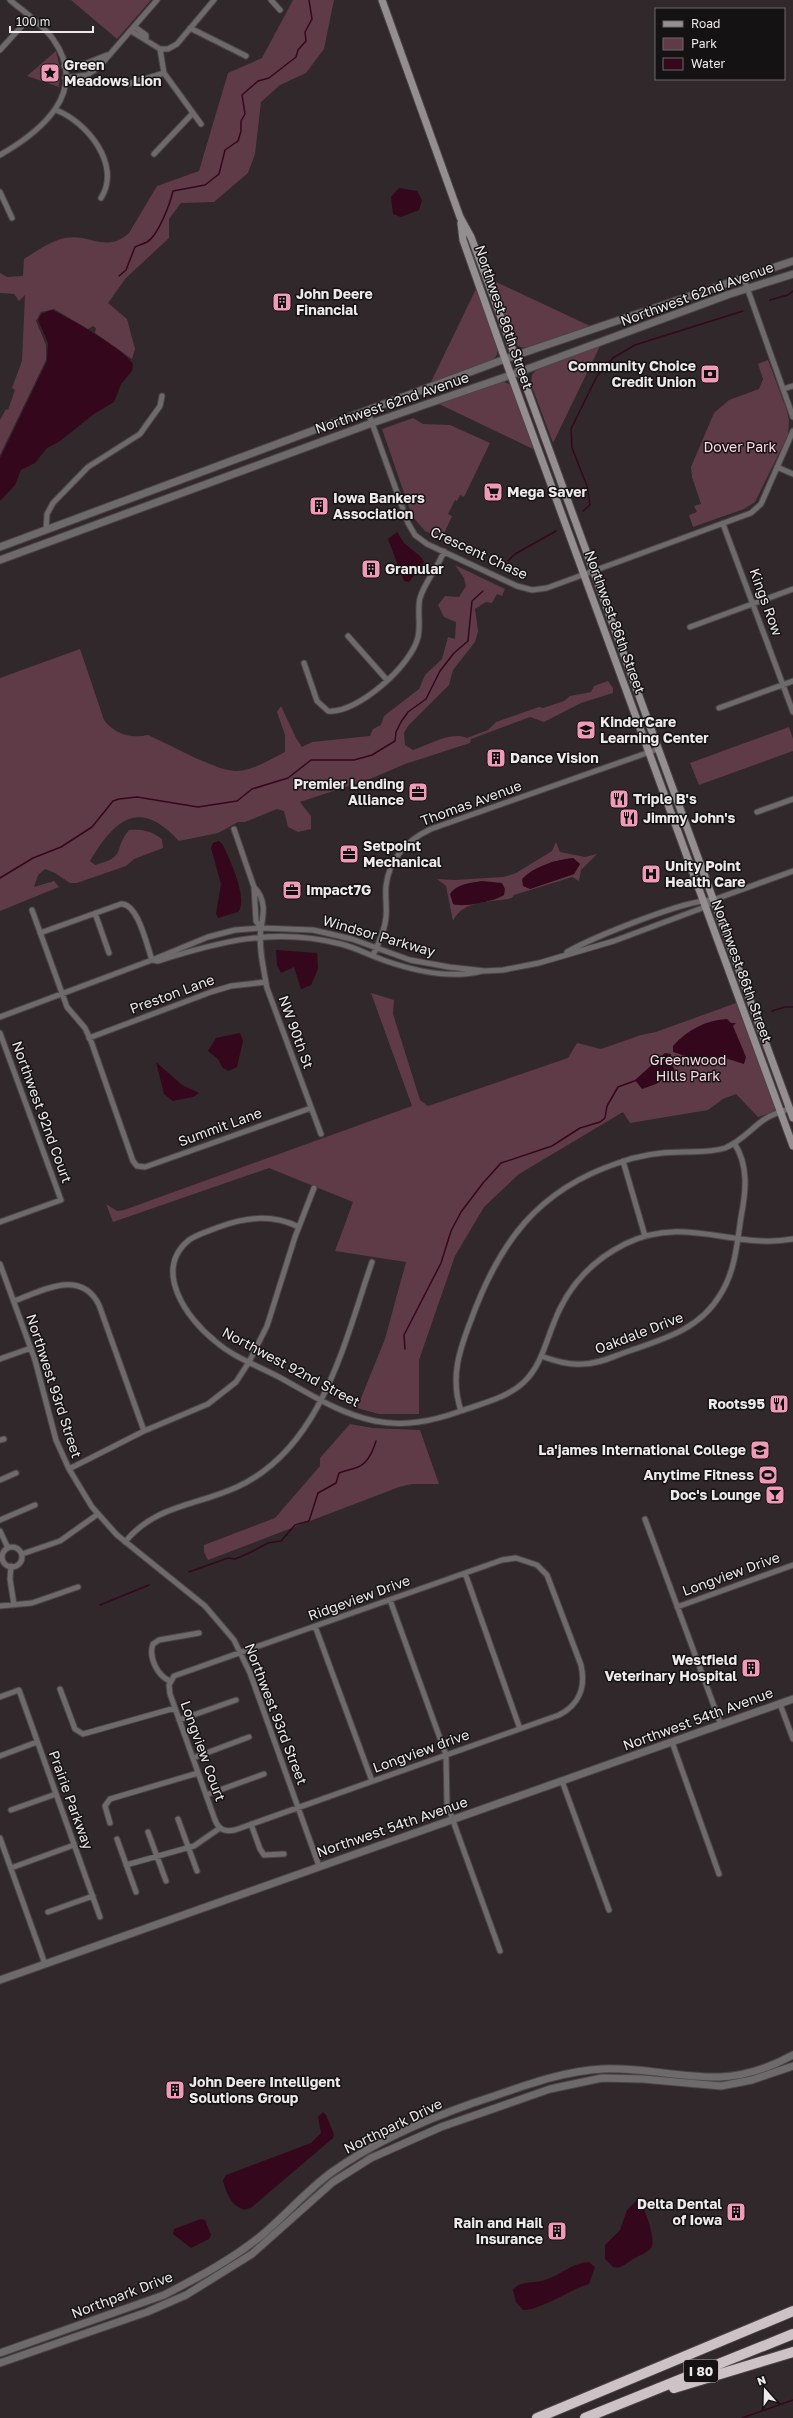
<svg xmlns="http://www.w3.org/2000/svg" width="793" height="2418" viewBox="0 0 793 2418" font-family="'Golos Text',sans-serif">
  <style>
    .green { fill: #5f3b47; fill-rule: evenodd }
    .water { fill: #35071c }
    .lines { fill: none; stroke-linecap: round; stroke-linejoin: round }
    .stream { stroke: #35071c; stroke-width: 1.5 }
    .minor-casing { stroke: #4b4345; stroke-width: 7 }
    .tertiary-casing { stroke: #4b4345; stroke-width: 9 }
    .secondary-casing { stroke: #4b4345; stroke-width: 9 }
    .motorway-casing { stroke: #4b4345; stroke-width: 12 }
    .minor { stroke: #6e6a6b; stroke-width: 5 }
    .tertiary { stroke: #6e6a6b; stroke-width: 7 }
    .secondary { stroke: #948e90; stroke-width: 7 }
    .motorway { stroke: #cdc3c6; stroke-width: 10 }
    .labels { text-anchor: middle; stroke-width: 3; stroke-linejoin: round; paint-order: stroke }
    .shield { fill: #151213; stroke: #ada8aa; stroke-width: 1 }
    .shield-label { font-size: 13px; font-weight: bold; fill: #eee9eb }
    .poi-label { font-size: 14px; font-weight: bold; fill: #eee9eb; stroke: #151213; text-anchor: start }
    .street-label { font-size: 14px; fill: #eee9eb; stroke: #151213 }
    .park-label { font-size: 14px; fill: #fdd9e4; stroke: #151213 }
  </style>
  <rect width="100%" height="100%" fill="#30282a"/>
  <path class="green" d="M71,0H151L117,39Z
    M293,0H334L324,49L306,73L280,85L261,102L255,154L248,173L214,202L181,203L169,219V238L126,278L108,303L127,319L135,349L132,359L95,333L96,328L93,326L88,329L54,309L41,312L36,321L46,345V360L0,455V420L6,409L8,410L15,390L12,388L22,361L25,295L19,301L14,294L0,293V273L7,277L23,276L24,259C37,251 50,241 65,238C90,233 106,254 129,233L157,186L199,171L228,73L262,58Z
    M56,51L60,68L59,87L27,76Z
    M492,280L590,326L529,348L520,347L514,342Z
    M476,289L498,347L497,355L492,361L430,384Z
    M600,346L553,443L531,384L532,375L537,369Z
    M768,360L787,411L789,420L788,435L755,502L744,509L693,527L689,515L697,512L694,506L701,504L692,477L691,467L714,413L729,400L759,389L763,379L758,364Z
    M502,381L511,385L535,450L437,403Z
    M413,418L423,424L450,425L490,443L464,497L460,495L457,501L455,500L448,514L452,516L442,538L425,531L412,516L382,429Z
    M455,565L505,589L502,596L497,594L492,603L486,602L475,609L478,631L475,642L453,670L449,685L408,726L404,733L405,745L413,750C429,745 451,731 467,738L488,730L496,722L539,707L543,708L564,701L570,696L591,692L594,686L608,681L613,688V693L581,703L544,722L530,717L471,739L470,743L405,764L370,779L300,802L311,816V829L298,832L288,827L284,811L277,809L245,822H238L218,833L179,841C139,798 115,819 90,861L95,865C128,856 112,851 129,830C143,829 151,831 162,839L163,848L134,859L126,866L77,883H70L55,873L45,869L38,875L34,887L54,881L59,887L0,911V678L80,649L104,720C115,734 130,739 148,735C169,744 216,771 236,771C252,771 271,759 285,752V735L277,712L281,706L296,738L302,747L312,742L370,736L373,729L381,725L384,716L419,689L425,675L442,659L448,637L455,639L456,622L444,617L438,605L445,596L459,597L466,586L464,578Z
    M789,727L793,739V751L699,785L690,763Z
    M556,842L560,852L585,857L597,854L581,870L579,881L572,877L514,895L512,898C491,903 463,899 453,921L446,886L437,879L454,880L504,877L516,873L552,851ZM573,858L580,864L574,874L530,889L551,862ZM476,882L504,895L494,900L455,905L462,885Z
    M371,993L394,1000L393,1014L420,1100L428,1106L568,1058L577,1043L601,1049L641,1035L656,1032L736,1003L776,1111L758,1117L736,1094L723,1099L708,1110L630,1123L623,1112L519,1174L484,1207L455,1256L419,1360V1414H379L357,1408L385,1339L406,1262L335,1251L353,1202L269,1168L113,1222L106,1204L117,1211L124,1210L412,1106Z
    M350,1424L373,1428L420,1430L439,1484H412L399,1487L208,1560L204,1552V1545L275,1518L320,1466V1458Z"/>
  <path class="water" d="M399,188L417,191L422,200L419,210L401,217L393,214L391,197Z
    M52,310C70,318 124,349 133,364L132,371L121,384L114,402L94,414L60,441L47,448L35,463L21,470L15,485L0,501V458L47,361L48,343L38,320L41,314Z
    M397,532L404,543L421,557L424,562L409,582L404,581L388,539Z
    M219,841L223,845C229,858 249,900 238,912L218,918L216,914L221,884L211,848L213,843Z
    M573,858L580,864L574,874L530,889L523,886L522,879C534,866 556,860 573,858Z
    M482,881L502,883L505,889L504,895C494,901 464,908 453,904L450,894C456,884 471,883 482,881Z
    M276,950L317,953L318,969L311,985L301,989L294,967L281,973L277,965Z
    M727,1019L731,1023H736L733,1026L746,1057L744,1064L722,1057L695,1059L673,1052V1046C687,1030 706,1020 727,1019Z
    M240,1033L243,1041L237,1067L228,1071L222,1067L218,1059L208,1051L216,1038Z
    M665,1053L671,1054L670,1060L675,1071L656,1084L642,1089L635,1080Z
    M156,1062L182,1085L199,1093L193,1097L173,1101L164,1094Z
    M323,2112L326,2115L334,2134L333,2138L252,2207L245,2210C231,2206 226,2193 223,2180L226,2175L311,2143L321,2133L318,2117Z
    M639,2198C644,2207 657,2241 651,2248C647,2253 637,2256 632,2260C625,2264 621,2269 613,2267L605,2259V2245L620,2230L627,2210Z
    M201,2219L205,2220L211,2235L209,2239L191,2248L173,2234L174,2229Z
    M589,2262L595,2267L589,2284C571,2289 539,2311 523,2310L516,2302L513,2290C519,2280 535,2284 545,2280C561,2275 572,2263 589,2262Z"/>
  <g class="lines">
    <path class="stream" d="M119,276L126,270L135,247C139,245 143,244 147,242C158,236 170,204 173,191L205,185L219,174L225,150L238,141L241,131V121L245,114L242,95L258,81L269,78L296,57L298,50L306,41L305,32L312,19L309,0
      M770,300L788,295L793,291
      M583,511L590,505L587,486L572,448L571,429L597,376L613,358L635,345L743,311
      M508,561L515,554L556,531
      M0,878L33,858L61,847L92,827L113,801L119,799L137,797L198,807L237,801L252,789L288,778L311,760H354L372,755L395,741L396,732L401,722L408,712L426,699L440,671L454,653L468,641L472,601L483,591
      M772,1011L785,1007H793
      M405,1349L404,1335L441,1263L451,1231L461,1212L483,1183L501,1163L552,1146L580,1128L600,1122L605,1118L607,1106L618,1087L637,1080
      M189,1572L228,1558L235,1559L249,1553L268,1543L281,1541L295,1525L309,1521L318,1493L336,1483L339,1473C346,1470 351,1470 358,1467C368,1463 373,1451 376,1441
      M100,1605L149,1585
      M742,2418L793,2400"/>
    <g class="minor-casing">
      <path id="minor" d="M271,0L280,10
        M135,27L146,35V40
        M190,28L246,56
        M131,31L160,49H168L177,44L214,0
        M160,49L164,73L201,124
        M0,50L30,17
        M64,66L87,63L107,55
        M65,78L87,75L98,68L157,0
        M128,84L164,73
        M56,110C87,122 122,165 101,198
        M154,154L193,113
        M0,155C42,131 90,91 53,39C42,24 24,12 10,0
        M0,192L12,218
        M744,279L793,417
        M783,389L793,386
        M368,412L408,523L415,535L427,544L517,586L532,590L547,588L751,513L761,504L793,431
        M777,467L793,474
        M723,524L793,712
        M46,530L47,514L53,503L88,467L140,434L160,406L162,396
        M690,627L793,589
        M348,636L387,680
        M304,663L317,701L328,711C357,714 412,665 418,637C421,624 417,610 420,598C425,581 438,568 444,551
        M719,708L793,681
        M757,812L793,799
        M234,829L254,887L256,921L261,928
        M254,887C266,899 264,913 261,928C258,945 264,971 267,988L321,1134
        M32,910L67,1007L85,1028L91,1041L133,1161L137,1166L145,1167L311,1108
        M95,913L109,953
        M40,933L121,904C138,903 147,946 152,960
        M567,952C594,937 684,900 713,900L793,871
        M373,955C379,943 385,930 386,917C387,907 385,897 386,886C389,859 407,840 431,829L658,749
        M152,960L158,961C221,941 275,927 341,944C357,948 371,956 386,961C415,971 452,979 482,971
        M0,1017L152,960L208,937L235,930L261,928L313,930L352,939L410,960L449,967L485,971L503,970L539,963L614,941L705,907L713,900
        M0,1033L61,1200L0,1222
        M89,1038L211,992L231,986L266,982
        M623,1161L645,1236
        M299,1227C272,1214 246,1217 219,1227C209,1231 198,1234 189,1240C152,1270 187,1319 215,1341C233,1357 258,1366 279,1377C310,1394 340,1414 375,1421C405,1427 433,1421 461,1411C483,1403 507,1398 524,1382C540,1367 545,1345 553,1325C566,1289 591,1261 625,1244C686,1214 734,1250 793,1239
        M0,1264L35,1360L56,1440L69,1469L92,1507L117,1535L205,1606L234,1640L250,1673L319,1866
        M14,1301C42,1291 81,1268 99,1305L144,1431
        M541,1356C555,1361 568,1365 583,1364C599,1364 614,1356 629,1351C664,1339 700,1329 720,1295C735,1272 737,1244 741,1217C746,1192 749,1165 734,1143
        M0,1359L31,1348
        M461,1411C450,1378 459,1351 471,1320C499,1243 537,1190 618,1163C637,1156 660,1152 680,1152C696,1151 710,1153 725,1148C740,1142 750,1130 762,1121C770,1115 780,1112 789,1109
        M0,1440L4,1439
        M69,1469L144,1431L208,1404L236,1382L249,1362L267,1326L295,1237L314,1188
        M0,1480L16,1473
        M645,1519L721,1725
        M0,1520L35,1505
        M0,1531L8,1548
        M125,1542C155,1505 196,1506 237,1487C322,1448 344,1343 372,1262
        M2 1557a10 10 0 1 1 20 0a10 10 0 1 1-20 0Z
        M22,1554L60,1541L98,1514
        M516,1558L537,1565L547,1575L581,1665C586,1687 579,1705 559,1715L235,1830C225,1832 219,1830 215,1820L170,1694L169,1685L174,1676L502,1560Z
        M11,1566L10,1579L14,1605
        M465,1573L520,1729
        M390,1600L446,1755L447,1804L500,1951
        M0,1606L32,1603L78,1587
        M677,1607L793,1565
        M315,1626L372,1781
        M170,1681C158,1676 148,1658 153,1644L159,1640L199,1633
        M60,1689L75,1729L83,1734L175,1708
        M0,1697L19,1690L100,1917
        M780,1704L793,1739
        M179,1720L236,1700
        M672,1742L719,1874
        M0,1756L37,1742
        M193,1758L249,1737
        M562,1781L609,1910
        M206,1795L264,1774
        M11,1810L56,1794
        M178,1819L197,1871
        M110,1823L105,1806L110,1799L198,1773
        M251,1824L260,1849L264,1855L284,1854
        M148,1832L166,1881
        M0,1838L45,1964
        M117,1839L136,1892
        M126,1865L194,1846L220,1828
        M11,1868L74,1845
        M48,1912L93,1896"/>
    </g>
    <g class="tertiary-casing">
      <path id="tertiary" d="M0,547L505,359L793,261
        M0,560L372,423L511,375L730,294L793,274
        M0,1980L793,1699
        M0,2353L164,2295C197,2278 233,2259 262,2235C286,2215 307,2190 332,2172C374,2142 425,2120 473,2103C514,2090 559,2071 602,2069C641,2067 680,2078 720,2077C746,2076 771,2067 793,2055
        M0,2363L147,2312L186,2295L252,2254L333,2182L371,2158L441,2127L550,2089L602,2078L643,2079L721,2086L752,2080L793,2066"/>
    </g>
    <g class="secondary-casing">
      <path id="secondary" d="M382,0L460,217L471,237L492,293L793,1118
        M461,223L463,240L505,359L793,1146"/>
    </g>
    <g class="motorway-casing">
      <path id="motorway" d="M674,2388L793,2352
        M537,2418L793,2311
        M585,2418L793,2334"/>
    </g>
    <use href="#minor" class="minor"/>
    <use href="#tertiary" class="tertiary"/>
    <use href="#secondary" class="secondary"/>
    <use href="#motorway" class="motorway"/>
  </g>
  <defs>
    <g id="sight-square" transform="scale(1)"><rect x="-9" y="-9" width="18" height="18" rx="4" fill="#f09ab7" stroke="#151213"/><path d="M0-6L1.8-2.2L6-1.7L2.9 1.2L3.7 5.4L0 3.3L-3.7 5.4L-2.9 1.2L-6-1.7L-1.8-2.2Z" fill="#111"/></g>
    <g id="building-square" transform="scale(1)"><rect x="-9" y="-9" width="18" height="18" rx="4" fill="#f09ab7" stroke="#151213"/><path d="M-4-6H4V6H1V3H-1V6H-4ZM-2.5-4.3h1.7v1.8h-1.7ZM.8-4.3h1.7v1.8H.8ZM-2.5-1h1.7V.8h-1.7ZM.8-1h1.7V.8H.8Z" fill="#111"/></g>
    <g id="bank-square" transform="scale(1)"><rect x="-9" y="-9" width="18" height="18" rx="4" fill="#f09ab7" stroke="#151213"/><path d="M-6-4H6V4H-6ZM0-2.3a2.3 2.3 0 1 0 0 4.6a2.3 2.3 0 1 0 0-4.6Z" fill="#111"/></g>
    <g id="supermarket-square" transform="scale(1)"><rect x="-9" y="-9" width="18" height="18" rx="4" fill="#f09ab7" stroke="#151213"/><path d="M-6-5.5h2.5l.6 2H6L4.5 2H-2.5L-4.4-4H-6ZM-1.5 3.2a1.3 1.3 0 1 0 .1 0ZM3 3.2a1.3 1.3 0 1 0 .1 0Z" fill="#111"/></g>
    <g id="school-square" transform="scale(1)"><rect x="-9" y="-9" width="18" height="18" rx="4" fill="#f09ab7" stroke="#151213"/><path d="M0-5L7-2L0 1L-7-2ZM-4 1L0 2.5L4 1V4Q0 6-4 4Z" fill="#111"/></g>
    <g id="office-square" transform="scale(1)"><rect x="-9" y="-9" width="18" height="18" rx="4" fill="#f09ab7" stroke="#151213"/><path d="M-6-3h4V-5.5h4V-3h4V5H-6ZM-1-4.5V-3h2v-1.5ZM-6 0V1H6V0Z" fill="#111"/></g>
    <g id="restaurant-square" transform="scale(1)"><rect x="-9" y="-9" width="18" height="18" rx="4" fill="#f09ab7" stroke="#151213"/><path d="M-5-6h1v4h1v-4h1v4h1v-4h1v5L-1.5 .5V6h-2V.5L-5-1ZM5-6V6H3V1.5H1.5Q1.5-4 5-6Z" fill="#111"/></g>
    <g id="hospital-square" transform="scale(1)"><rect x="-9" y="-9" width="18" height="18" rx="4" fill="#f09ab7" stroke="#151213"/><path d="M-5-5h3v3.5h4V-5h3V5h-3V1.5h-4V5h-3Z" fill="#111"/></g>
    <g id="stadium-square" transform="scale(1)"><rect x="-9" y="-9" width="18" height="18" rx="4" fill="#f09ab7" stroke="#151213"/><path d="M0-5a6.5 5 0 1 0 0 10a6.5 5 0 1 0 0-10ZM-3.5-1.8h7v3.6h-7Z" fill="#111"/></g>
    <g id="bar-square" transform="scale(1)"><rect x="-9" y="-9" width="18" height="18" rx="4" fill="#f09ab7" stroke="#151213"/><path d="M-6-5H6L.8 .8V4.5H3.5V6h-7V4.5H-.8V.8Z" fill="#111"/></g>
  </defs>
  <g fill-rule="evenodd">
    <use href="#sight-square" x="50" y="73"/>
    <use href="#building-square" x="282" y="302"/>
    <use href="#bank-square" x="710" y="374"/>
    <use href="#supermarket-square" x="493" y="492"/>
    <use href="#building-square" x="319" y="506"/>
    <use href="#building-square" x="371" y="569"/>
    <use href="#school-square" x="586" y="730"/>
    <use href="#building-square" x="496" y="758"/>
    <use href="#office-square" x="418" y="792"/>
    <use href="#restaurant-square" x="619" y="799"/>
    <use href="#restaurant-square" x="629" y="818"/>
    <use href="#office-square" x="349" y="854"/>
    <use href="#hospital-square" x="651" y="874"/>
    <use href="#office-square" x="292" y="890"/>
    <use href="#restaurant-square" x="779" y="1404"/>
    <use href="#school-square" x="760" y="1450"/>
    <use href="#stadium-square" x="768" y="1475"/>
    <use href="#bar-square" x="775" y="1495"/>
    <use href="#building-square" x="751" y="1668"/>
    <use href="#building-square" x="175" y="2090"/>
    <use href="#building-square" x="736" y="2212"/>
    <use href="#building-square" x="557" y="2231"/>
  </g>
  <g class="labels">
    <rect class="shield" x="684" y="2360" width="34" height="22" rx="3"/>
    <g class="shield-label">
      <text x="701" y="2376">I 80</text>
    </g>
    <g class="poi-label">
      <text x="64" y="70">Green<tspan x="64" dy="16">Meadows Lion</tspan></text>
      <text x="296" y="299">John Deere<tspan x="296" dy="16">Financial</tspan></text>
      <text x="696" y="371" text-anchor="end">Community Choice<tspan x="696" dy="16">Credit Union</tspan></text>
      <text x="507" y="497">Mega Saver</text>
      <text x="333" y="503">Iowa Bankers<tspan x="333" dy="16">Association</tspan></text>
      <text x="385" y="574">Granular</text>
      <text x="600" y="727">KinderCare<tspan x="600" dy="16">Learning Center</tspan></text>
      <text x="510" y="763">Dance Vision</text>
      <text x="404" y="789" text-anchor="end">Premier Lending<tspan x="404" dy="16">Alliance</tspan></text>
      <text x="633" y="804">Triple B's</text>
      <text x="643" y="823">Jimmy John's</text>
      <text x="363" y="851">Setpoint<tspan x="363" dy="16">Mechanical</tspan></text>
      <text x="665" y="871">Unity Point<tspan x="665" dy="16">Health Care</tspan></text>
      <text x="306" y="895">Impact7G</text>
      <text x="765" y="1409" text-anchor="end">Roots95</text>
      <text x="746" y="1455" text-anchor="end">La'james International College</text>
      <text x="754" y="1480" text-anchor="end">Anytime Fitness</text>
      <text x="761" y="1500" text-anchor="end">Doc's Lounge</text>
      <text x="737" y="1665" text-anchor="end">Westfield<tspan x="737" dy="16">Veterinary Hospital</tspan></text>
      <text x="189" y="2087">John Deere Intelligent<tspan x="189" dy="16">Solutions Group</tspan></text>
      <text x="722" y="2209" text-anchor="end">Delta Dental<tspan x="722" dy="16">of Iowa</tspan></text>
      <text x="543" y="2228" text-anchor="end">Rain and Hail<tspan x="543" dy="16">Insurance</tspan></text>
    </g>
    <g class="street-label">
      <text transform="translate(697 294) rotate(-20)" y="5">Northwest 62nd Avenue</text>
      <text transform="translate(504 317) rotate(71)" y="5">Northwest 86th Street</text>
      <text transform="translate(392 403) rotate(-19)" y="5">Northwest 62nd Avenue</text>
      <text transform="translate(479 553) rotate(25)" y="5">Crescent Chase</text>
      <text transform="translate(766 602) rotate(70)" y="5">Kings Row</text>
      <text transform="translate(615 622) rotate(70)" y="5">Northwest 86th Street</text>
      <text transform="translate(471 803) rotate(-20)" y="5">Thomas Avenue</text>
      <text transform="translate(379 936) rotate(16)" y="5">Windsor Parkway</text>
      <text transform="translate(742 971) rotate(70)" y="5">Northwest 86th Street</text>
      <text transform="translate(172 994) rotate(-20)" y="5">Preston Lane</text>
      <text transform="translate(296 1032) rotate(70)" y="5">NW 90th St</text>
      <text transform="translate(42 1112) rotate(70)" y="5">Northwest 92nd Court</text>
      <text transform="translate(220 1127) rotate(-20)" y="5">Summit Lane</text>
      <text transform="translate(639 1333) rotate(-21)" y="5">Oakdale Drive</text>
      <text transform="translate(291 1367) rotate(28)" y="5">Northwest 92nd Street</text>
      <text transform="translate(54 1386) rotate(72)" y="5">Northwest 93rd Street</text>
      <text transform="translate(731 1574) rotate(-20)" y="5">Longview Drive</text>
      <text transform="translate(359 1598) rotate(-20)" y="5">Ridgeview Drive</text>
      <text transform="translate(276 1714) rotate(69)" y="5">Northwest 93rd Street</text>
      <text transform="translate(698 1719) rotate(-20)" y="5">Northwest 54th Avenue</text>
      <text transform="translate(203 1751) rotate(70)" y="5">Longview Court</text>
      <text transform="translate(421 1751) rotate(-20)" y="5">Longview drive</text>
      <text transform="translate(71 1800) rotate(70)" y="5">Prairie Parkway</text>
      <text transform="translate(392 1827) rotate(-19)" y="5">Northwest 54th Avenue</text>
      <text transform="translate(393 2126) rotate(-26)" y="5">Northpark Drive</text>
      <text transform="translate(122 2295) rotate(-21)" y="5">Northpark Drive</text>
    </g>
    <g class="park-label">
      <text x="740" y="452">Dover Park</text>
      <text x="688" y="1065">Greenwood<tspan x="688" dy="16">Hills Park</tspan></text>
    </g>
  </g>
  <rect x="655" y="8" width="130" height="72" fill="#151213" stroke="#6c6869"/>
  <rect x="663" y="21" width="20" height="6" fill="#948e90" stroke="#6c6869"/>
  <text x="691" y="28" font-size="12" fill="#eee9eb">Road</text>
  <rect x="663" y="38" width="20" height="12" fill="#5f3b47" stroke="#6c6869"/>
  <text x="691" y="48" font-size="12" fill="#eee9eb">Park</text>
  <rect x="663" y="58" width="20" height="12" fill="#35071c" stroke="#6c6869"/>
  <text x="691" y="68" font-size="12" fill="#eee9eb">Water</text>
  <g transform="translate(765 2390) rotate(340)" stroke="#151213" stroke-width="3" paint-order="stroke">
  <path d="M0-3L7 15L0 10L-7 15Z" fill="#eee9eb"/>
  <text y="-6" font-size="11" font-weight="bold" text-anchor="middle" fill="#eee9eb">N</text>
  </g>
  <path d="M10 26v6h83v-6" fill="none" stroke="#eee9eb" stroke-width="2"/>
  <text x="16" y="26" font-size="12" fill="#eee9eb" stroke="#151213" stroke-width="3" paint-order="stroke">100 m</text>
</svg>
